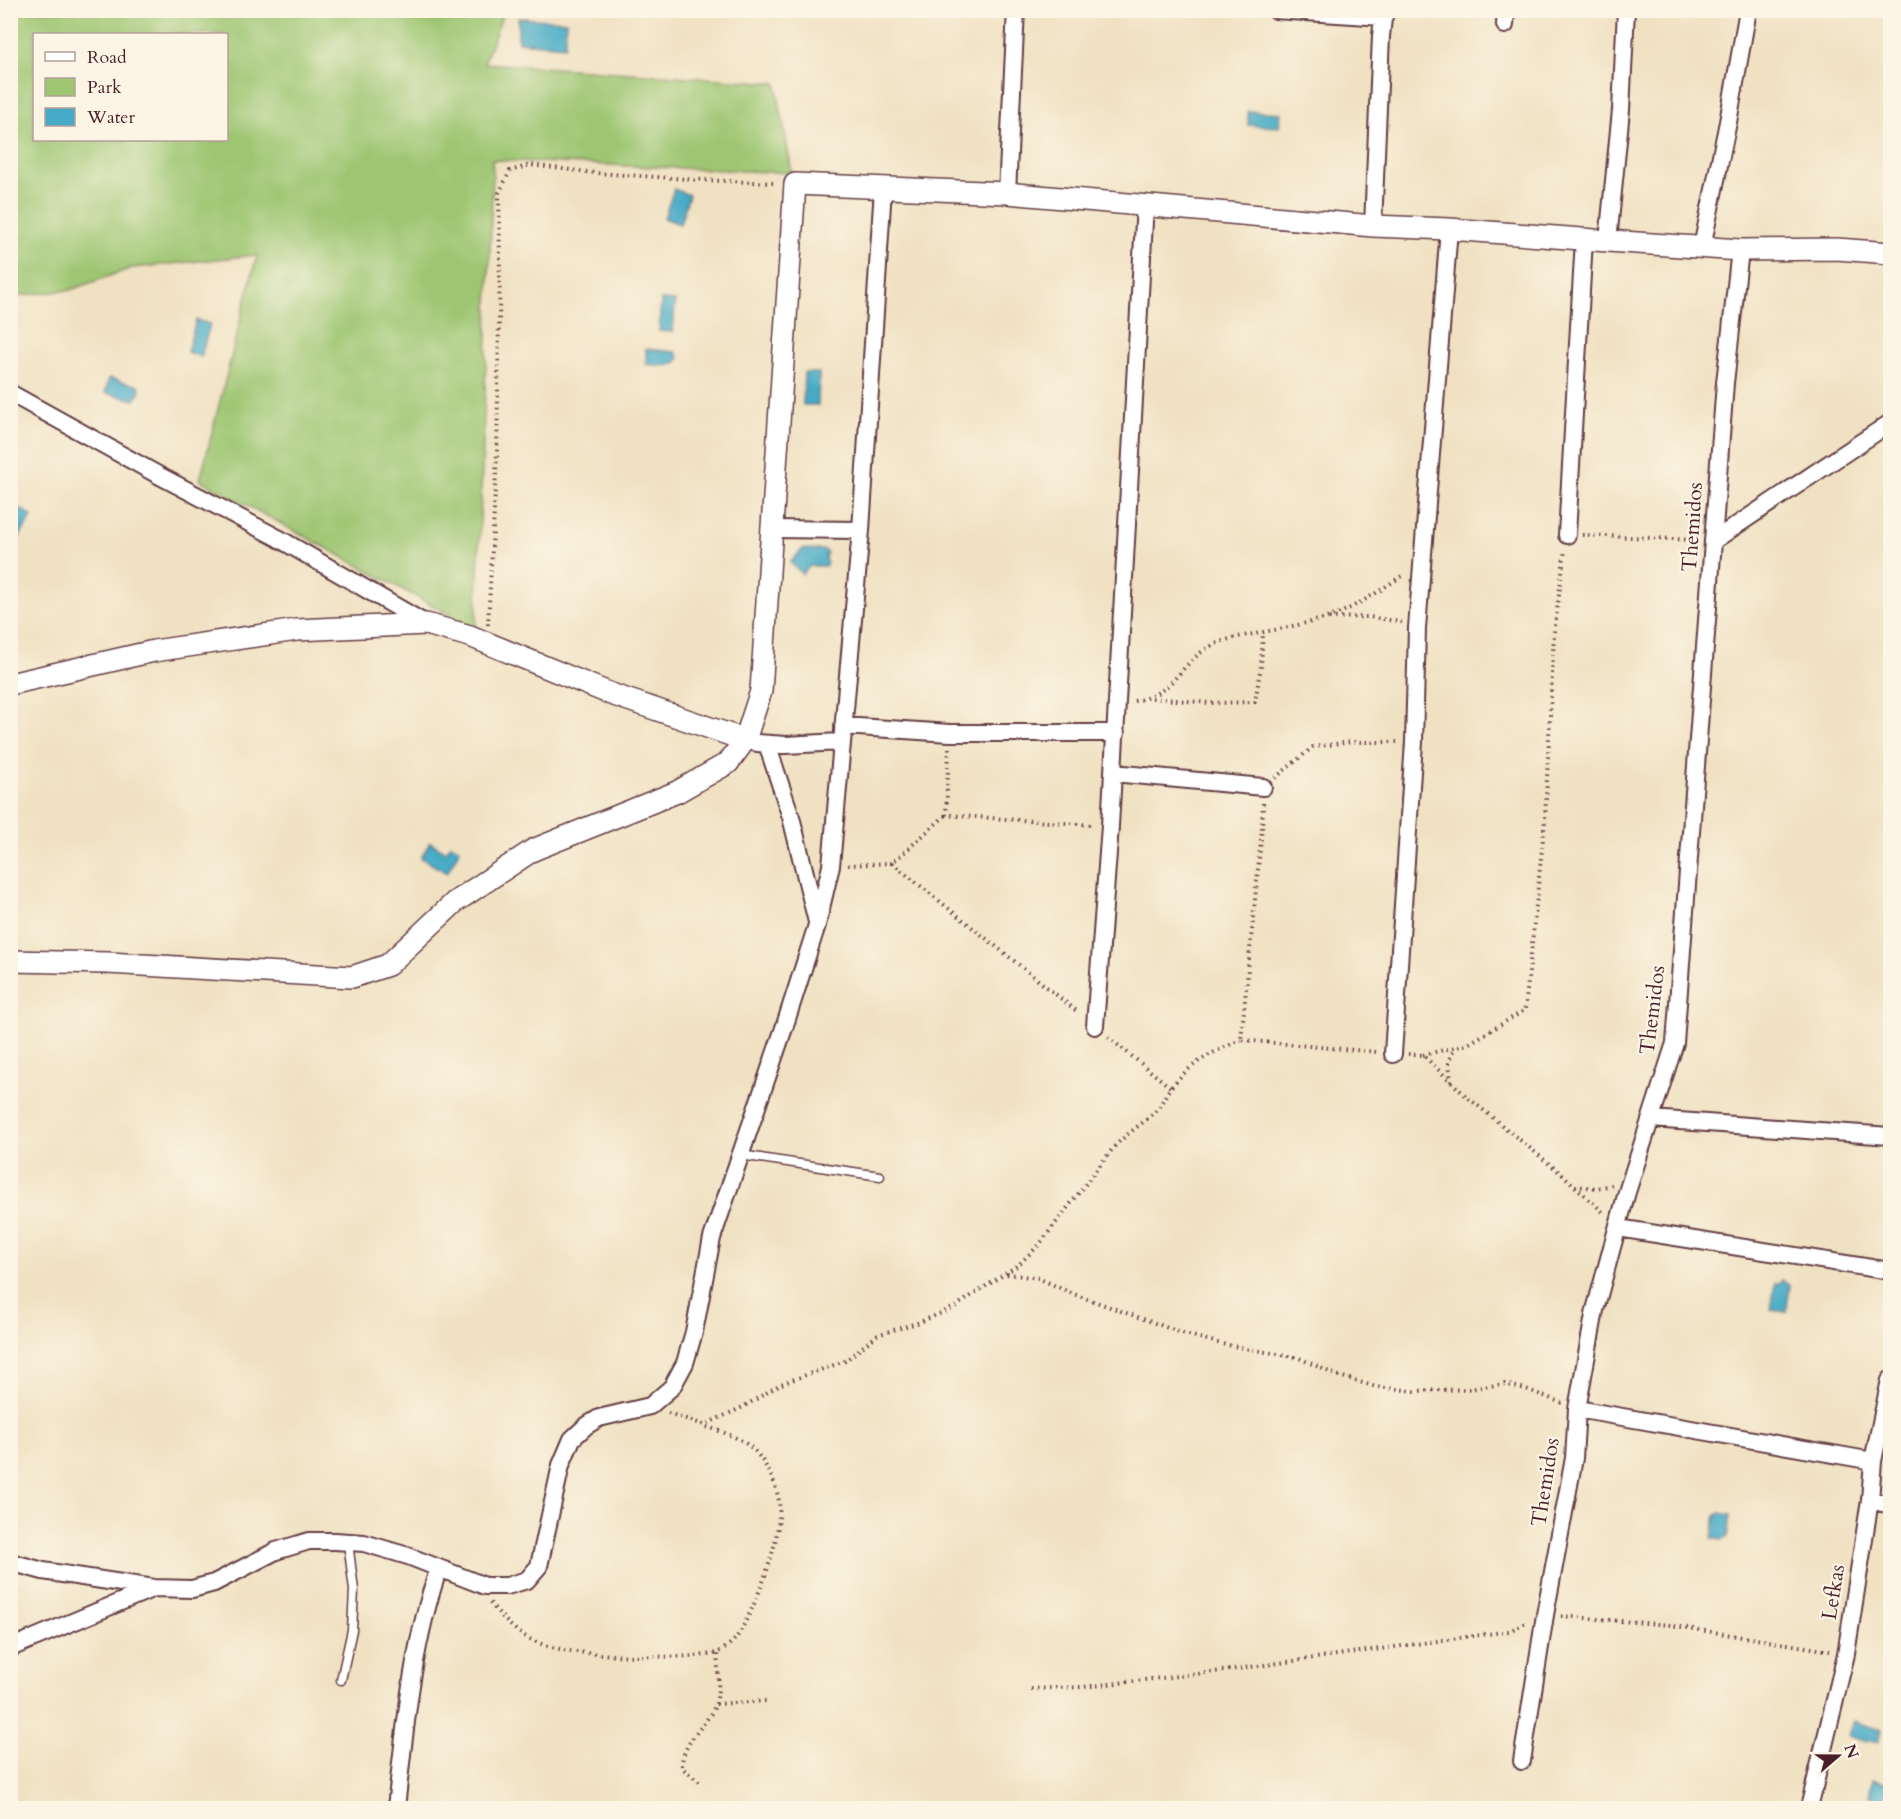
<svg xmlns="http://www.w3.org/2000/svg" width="1901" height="1819" viewBox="0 0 1901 1819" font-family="Cardo,serif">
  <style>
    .green { fill: #9ec672; stroke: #74724e; stroke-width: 1.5; fill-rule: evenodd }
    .water { fill: #46abc6; stroke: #486578; stroke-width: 1.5 }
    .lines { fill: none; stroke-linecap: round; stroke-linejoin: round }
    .service-casing { stroke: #633c42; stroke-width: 11 }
    .minor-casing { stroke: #633c42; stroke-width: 20 }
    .tertiary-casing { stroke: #633c42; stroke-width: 24 }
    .path { stroke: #633c42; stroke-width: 4; stroke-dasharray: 1.5 4.5; stroke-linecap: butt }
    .service { stroke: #fff; stroke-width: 8 }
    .minor { stroke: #fff; stroke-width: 16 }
    .tertiary { stroke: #fff; stroke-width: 21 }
    .labels { text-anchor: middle; stroke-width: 4.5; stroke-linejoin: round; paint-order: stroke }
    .street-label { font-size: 21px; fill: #4a1f2b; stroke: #fcf5e5 }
  </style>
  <rect width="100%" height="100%" fill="#fcf5e5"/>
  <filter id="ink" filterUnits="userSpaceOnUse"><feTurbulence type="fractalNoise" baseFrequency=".0167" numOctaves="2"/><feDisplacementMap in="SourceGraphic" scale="12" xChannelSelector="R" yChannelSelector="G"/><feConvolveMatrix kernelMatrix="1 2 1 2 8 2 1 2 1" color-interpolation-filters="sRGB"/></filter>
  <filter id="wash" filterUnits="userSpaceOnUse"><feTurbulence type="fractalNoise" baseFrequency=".008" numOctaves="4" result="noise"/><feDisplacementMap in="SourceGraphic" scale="24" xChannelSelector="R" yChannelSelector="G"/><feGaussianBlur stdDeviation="1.35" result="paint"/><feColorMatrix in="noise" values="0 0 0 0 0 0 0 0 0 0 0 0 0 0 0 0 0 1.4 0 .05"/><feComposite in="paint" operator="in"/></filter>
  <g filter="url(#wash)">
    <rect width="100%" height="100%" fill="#f0e1c2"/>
    <path class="green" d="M11,11H504L484,63L776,83L792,173L492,160L493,171L476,629L200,480L257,255L132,268L70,290L15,296L11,305ZM34,34H226V140H34Z"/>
    <path class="water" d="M518,18L566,21L565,46L518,42Z
      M1248,111L1281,113L1279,127L1248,125Z
      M674,189L689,195L680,224L664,218Z
      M661,300L675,301L673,332L659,331Z
      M196,320L210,324L201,357L187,352Z
      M646,349L676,352L679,359C672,369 657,365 646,364Z
      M804,373H819L818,405H803Z
      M109,378L140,386L139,394L135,400L105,393Z
      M17,507L32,516L19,538L11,533V519Z
      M803,549L824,550L827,552L825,558L827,564L825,566H810L802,574L790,562Z
      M430,842L446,852L451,844L460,849L447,873L421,858Z
      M1782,1280L1790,1286L1786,1312L1771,1310L1775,1283L1779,1284Z
      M1720,1513L1731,1515L1728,1537L1721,1540L1712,1538L1716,1516Z
      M1853,1721L1882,1730L1878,1742L1871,1740L1867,1742L1848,1736Z
      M1872,1779L1890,1785V1803L1869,1796Z"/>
  </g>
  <g filter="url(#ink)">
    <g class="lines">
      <g class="service-casing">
        <path id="service" d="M740,1155L880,1176
          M341,1680L352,1630L354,1590L348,1542"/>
      </g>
      <g class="minor-casing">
        <path id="minor" d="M1275,10L1384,17
          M1505,25L1506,10
          M1007,193L1016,10
          M1373,226L1381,36L1384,10
          M1608,241L1621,110L1626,10
          M1702,247L1728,122L1748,10
          M10,393L160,476L278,538L426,624
          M771,529L861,530
          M1567,535L1584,239
          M1713,541L1890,423
          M843,726L950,733H1116
          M757,743L786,745L840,742
          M767,744L791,817L817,922
          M1113,773L1263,787
          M1095,1026L1110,826L1145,204
          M1393,1054L1414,742L1417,628L1449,229
          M1651,1119L1890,1136
          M1618,1228L1890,1271
          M1577,1409L1873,1461
          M1870,1500L1890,1505
          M10,1562L43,1571L154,1588L192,1589L214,1583L276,1551L309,1541H335L364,1543L408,1556L485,1586H507L527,1580L539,1566L561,1465L572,1439L586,1426L599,1418L650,1406L672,1387L685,1363L694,1332L712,1238L785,1025L817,925L831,866L861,530L883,188
          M10,1648L154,1588
          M1522,1761L1545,1615L1574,1458L1577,1409L1595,1310L1627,1192L1675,1043L1725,383L1740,250
          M396,1808C405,1728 412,1645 439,1568
          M1809,1808L1846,1654L1870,1500L1873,1461L1890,1380"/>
      </g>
      <g class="tertiary-casing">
        <path id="tertiary" d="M10,684L154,651L297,630L426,624L470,636L611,694L745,740L761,691L795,184L1007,193L1373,226L1449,229L1608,241L1740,250L1837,249L1890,253
          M10,961L108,963L352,977L388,965L455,902L533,850L677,792L728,763L745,740"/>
      </g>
      <path class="path" d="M1764,12L1774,10
        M1582,535L1698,540
        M1329,618L1369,617L1402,622
        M488,625L497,454L500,258L499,193L510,171L530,165L595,173L702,180L776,183
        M1152,698L1210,703L1255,702L1261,666L1263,633
        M1134,701C1173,694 1176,670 1203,651C1224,637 1241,637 1264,632C1284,628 1303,624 1323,619C1349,612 1381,590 1403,575
        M949,748L946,815L1094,825
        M1275,778L1313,747L1351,742H1397
        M1263,803L1262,829L1241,1040L1377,1052
        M892,863L1079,1013
        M848,865L892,863L946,815
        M1108,1037L1170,1087
        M1408,1054L1423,1055L1466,1096L1563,1175L1605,1214
        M1423,1055L1468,1044L1525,1010L1545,820L1554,633L1565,550
        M1451,1082L1449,1063L1454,1048
        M1575,1186L1598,1188L1612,1185
        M1007,1274L1038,1278L1071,1293L1185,1334L1222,1344L1299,1358L1336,1375L1376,1387L1415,1391L1469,1389L1504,1384L1526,1389L1562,1403
        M668,1413L704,1425L743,1407L781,1384L845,1361L877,1335L920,1322L953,1308L1018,1265L1039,1245L1114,1147C1127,1133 1141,1125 1154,1113C1162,1105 1165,1094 1172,1086C1191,1063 1214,1051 1241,1040
        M490,1603C503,1618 515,1633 534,1641C543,1645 555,1648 564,1650C587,1655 701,1661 718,1652C724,1649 732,1643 736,1638C756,1608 783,1537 779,1501C776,1485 769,1469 759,1456C747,1439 723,1432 704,1426
        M1561,1616L1669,1625L1830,1651
        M1031,1689L1083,1687L1222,1671L1509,1631L1528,1622
        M716,1704L767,1701
        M699,1782L682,1768C681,1742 705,1728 715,1706C720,1694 718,1666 717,1653"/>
      <use href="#service" class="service"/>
      <use href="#minor" class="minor"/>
      <use href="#tertiary" class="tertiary"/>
    </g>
  </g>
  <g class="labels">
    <g class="street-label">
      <text transform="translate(1692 527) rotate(-86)" y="7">Themidos</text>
      <text transform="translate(1652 1010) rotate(-83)" y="7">Themidos</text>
      <text transform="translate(1545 1482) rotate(-81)" y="7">Themidos</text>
      <text transform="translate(1833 1592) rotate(-81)" y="7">Lefkas</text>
    </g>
  </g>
  <rect width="1901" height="1819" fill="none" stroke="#fcf5e5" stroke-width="36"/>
  <rect x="33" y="33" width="195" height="108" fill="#fcf5e5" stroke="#b59f9b" stroke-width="1.5"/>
  <rect x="45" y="52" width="30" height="9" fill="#ffffff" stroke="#b59f9b" stroke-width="1.5"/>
  <text x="87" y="63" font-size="18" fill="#4a1f2b">Road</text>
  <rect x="45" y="78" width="30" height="18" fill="#9ec672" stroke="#b59f9b" stroke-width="1.5"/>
  <text x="87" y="93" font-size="18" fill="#4a1f2b">Park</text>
  <rect x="45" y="108" width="30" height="18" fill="#46abc6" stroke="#b59f9b" stroke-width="1.5"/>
  <text x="87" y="123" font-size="18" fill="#4a1f2b">Water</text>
  <g transform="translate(1838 1756) rotate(70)" stroke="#fcf5e5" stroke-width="4.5" paint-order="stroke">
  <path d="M0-4.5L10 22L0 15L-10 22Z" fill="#4a1f2b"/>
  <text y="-9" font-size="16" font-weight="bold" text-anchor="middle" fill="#4a1f2b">N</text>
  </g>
</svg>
